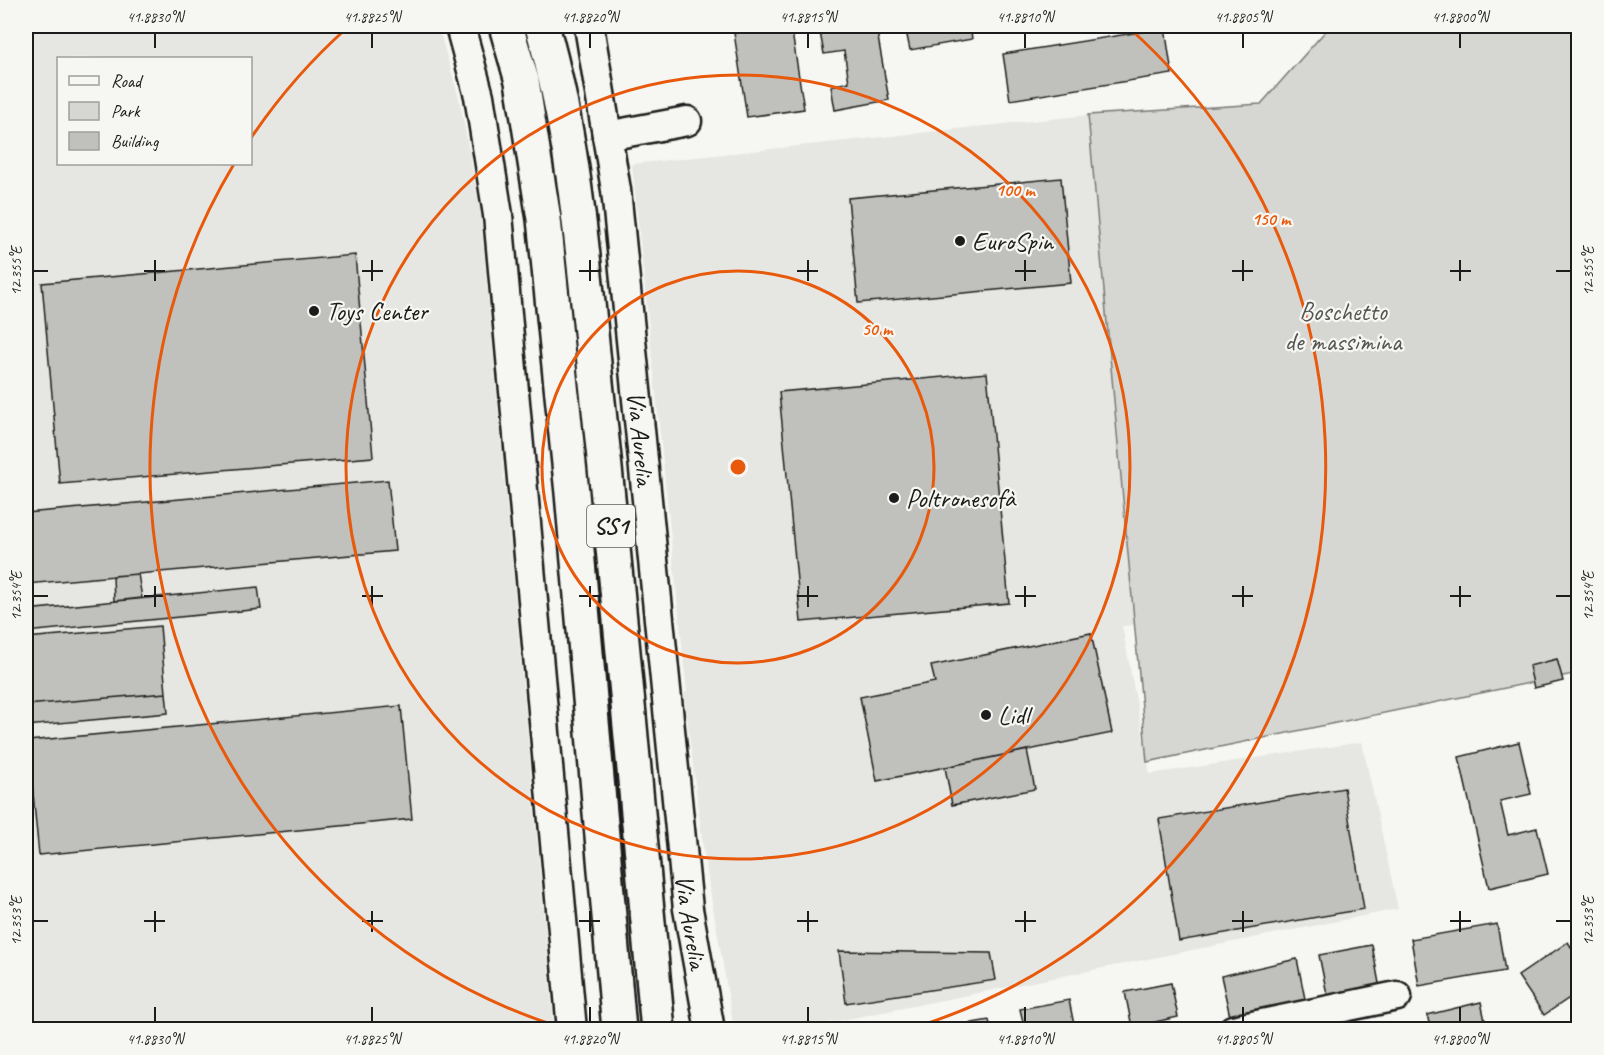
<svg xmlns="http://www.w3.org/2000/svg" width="1604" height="1055" viewBox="0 0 1604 1055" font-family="Caveat,sans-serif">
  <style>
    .built { fill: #e6e6e2; fill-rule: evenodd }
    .green { fill: #d6d6d2; stroke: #797977; stroke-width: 1.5 }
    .building { fill: #c0c0bd; stroke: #1c1c1c; stroke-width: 1.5 }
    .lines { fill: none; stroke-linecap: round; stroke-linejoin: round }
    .minor-casing { stroke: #1c1c1c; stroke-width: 33 }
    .highway-casing { stroke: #1c1c1c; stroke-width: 38 }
    .minor { stroke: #f6f6f2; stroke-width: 28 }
    .highway { stroke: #f6f6f2; stroke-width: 33 }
    .ticks { fill: none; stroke: #1c1c1c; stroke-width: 2 }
    .ring { fill: none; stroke: #e8590c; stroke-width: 3 }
    .poi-dot { fill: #1c1c1c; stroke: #f6f6f2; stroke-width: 2 }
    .labels { text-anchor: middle; stroke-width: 4.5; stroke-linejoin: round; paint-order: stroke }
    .shield { fill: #f6f6f2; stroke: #5d5d5c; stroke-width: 1.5 }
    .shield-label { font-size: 24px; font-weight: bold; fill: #1c1c1c }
    .poi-label { font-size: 26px; fill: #1c1c1c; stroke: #f6f6f2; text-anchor: start }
    .park-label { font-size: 26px; fill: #545453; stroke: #f6f6f2 }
    .street-label { font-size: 26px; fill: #1c1c1c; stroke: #f6f6f2 }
    .centre { fill: #e8590c; stroke: #f6f6f2; stroke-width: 3 }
    .ring-label { font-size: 18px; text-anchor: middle; font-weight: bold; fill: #e8590c; stroke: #f6f6f2; stroke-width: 4.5; stroke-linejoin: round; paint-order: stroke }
    .neatline { fill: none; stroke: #1c1c1c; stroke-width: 2 }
    .ticks-label { font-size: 15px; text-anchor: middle; fill: #1c1c1c }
  </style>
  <rect width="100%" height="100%" fill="#f6f6f2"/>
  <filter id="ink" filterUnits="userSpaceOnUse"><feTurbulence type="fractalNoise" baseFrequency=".0167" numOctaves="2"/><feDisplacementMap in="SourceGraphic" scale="12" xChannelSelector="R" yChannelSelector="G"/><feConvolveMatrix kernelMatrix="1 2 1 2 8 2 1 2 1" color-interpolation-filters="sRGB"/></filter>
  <g filter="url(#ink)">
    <path class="built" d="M26,26H438L459,98L480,210L554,1029H26ZM58,58H250V164H58Z
      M1088,115L1158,623L1122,626L1150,774L1362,742L1398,909L798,1029H734L704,855L684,693L687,692L632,164Z"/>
    <path class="green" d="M1330,26H1578V673L1147,762L1088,115L1261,104Z"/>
    <path class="building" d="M783,26H791L804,109L747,117L734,33Z
      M826,26H876L889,100L835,110L831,86L849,82L844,51L824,54L819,27Z
      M905,26H970L972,39L910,50Z
      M1165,28L1172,74L1010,100L1003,54Z
      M1061,178L1071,283L858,303L848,198Z
      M355,255L373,457L60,484L42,283Z
      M987,373L1009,603L801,622L779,392Z
      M388,480L395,551L26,584V513Z
      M138,574L142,598L114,601L113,576Z
      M258,587L261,609L26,632V610Z
      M160,626L166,693L26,705V638Z
      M1091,633L1112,733L877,781L860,697L935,682L931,666Z
      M1557,659L1563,681L1534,688L1529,666Z
      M166,693L168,713L26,726V705Z
      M401,706L412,819L39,855L28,741Z
      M1519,742L1531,794L1500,801L1508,835L1537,828L1548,874L1489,888L1459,757Z
      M1027,750L1035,789L952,805L945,767Z
      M1344,788L1364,909L1179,941L1159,819Z
      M1497,924L1505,971L1419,986L1411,939Z
      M1568,942L1578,958V992L1544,1015L1518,976Z
      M1372,945L1380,989L1328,999L1319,955Z
      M839,951L991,953L996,980L846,1003Z
      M1297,959L1306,1004L1231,1021L1221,976Z
      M1171,983L1178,1017L1132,1027L1125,992Z
      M1069,1000L1075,1030H1025L1020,1009Z
      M1481,1002L1487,1030H1431L1427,1015Z
      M989,1020L991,1030H931Z"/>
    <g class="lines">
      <g class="minor-casing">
        <g id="minor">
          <path d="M460,26L479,96L498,215L572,1030"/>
          <path id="s1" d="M589,26L616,190L688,909L710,1030"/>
          <path d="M607,136L687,121"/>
          <path d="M1233,1030L1397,996"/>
        </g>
      </g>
      <g class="highway-casing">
        <path id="highway" d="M506,26L522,81L544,219L572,493L619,1030
          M542,26C576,144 584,270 597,392C620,604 638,817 658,1030"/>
      </g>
      <use href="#minor" class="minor"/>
      <use href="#highway" class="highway"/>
    </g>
  </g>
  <path class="ticks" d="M155,33V48M372,33V48M590,33V48M808,33V48M1025,33V48M1243,33V48M1460,33V48M155,260V281M372,260V281M590,260V281M808,260V281M1025,260V281M1243,260V281M1460,260V281M33,271H48M144,271H165M362,271H383M579,271H600M797,271H818M1015,271H1036M1232,271H1253M1450,271H1471M1556,271H1571M155,586V607M372,586V607M590,586V607M808,586V607M1025,586V607M1243,586V607M1460,586V607M33,596H48M144,596H165M362,596H383M579,596H600M797,596H818M1015,596H1036M1232,596H1253M1450,596H1471M1556,596H1571M155,911V932M372,911V932M590,911V932M808,911V932M1025,911V932M1243,911V932M1460,911V932M33,921H48M144,921H165M362,921H383M579,921H600M797,921H818M1015,921H1036M1232,921H1253M1450,921H1471M1556,921H1571M155,1007V1022M372,1007V1022M590,1007V1022M808,1007V1022M1025,1007V1022M1243,1007V1022M1460,1007V1022"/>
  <g class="ring">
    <circle cx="738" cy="467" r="196"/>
    <circle cx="738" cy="467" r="392"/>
    <path d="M566 1029A588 588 0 0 1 234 164M251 138A588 588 0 0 1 348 27M1128 27A588 588 0 0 1 910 1029"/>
  </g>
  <g class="poi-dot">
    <circle cx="960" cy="241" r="6"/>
    <circle cx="314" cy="311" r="6"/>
    <circle cx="894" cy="498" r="6"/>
    <circle cx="986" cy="715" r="6"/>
  </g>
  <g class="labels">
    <rect class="shield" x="587" y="505" width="48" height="42" rx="4.5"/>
    <g class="shield-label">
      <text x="611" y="534">SS1</text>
    </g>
    <g class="poi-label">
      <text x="972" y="250">EuroSpin</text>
      <text x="326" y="320">Toys Center</text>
      <text x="906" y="507">Poltronesofà</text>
      <text x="998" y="724">Lidl</text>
    </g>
    <g class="park-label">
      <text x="1343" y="320">Boschetto<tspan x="1343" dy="30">de massimina</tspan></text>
    </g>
    <g class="street-label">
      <text dy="9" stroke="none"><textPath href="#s1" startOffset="416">Via Aurelia</textPath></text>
      <text dy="9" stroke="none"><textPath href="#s1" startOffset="902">Via Aurelia</textPath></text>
    </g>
  </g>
  <circle cx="738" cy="467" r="9" class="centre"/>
  <g class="ring-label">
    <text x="1015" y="196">100 m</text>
    <text x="1271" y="225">150 m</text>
    <text x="877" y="335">50 m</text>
  </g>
  <rect width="1604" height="1055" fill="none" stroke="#f6f6f2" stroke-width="66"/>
  <rect x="57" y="57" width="195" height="108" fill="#f6f6f2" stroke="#9f9f9c" stroke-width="1.5"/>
  <rect x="69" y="76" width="30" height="9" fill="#f6f6f2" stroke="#9f9f9c" stroke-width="1.5"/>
  <text x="111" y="87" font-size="18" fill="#1c1c1c">Road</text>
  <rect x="69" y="102" width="30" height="18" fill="#d6d6d2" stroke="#9f9f9c" stroke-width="1.5"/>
  <text x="111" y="117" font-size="18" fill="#1c1c1c">Park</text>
  <rect x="69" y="132" width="30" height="18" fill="#c0c0bd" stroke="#9f9f9c" stroke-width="1.5"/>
  <text x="111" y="147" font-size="18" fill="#1c1c1c">Building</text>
  <rect x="33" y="33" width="1538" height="989" class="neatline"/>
  <g class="ticks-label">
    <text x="155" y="22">41.8830°N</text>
    <text x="372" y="22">41.8825°N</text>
    <text x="590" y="22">41.8820°N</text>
    <text x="808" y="22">41.8815°N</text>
    <text x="1025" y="22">41.8810°N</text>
    <text x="1243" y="22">41.8805°N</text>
    <text x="1460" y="22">41.8800°N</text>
    <text transform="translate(1588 271) rotate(-90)" y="5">12.355°E</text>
    <text transform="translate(16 271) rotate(-90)" y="5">12.355°E</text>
    <text transform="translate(1588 596) rotate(-90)" y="5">12.354°E</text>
    <text transform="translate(16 596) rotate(-90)" y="5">12.354°E</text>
    <text transform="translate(1588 921) rotate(-90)" y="5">12.353°E</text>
    <text transform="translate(16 921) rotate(-90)" y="5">12.353°E</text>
    <text x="155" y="1044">41.8830°N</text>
    <text x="372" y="1044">41.8825°N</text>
    <text x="590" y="1044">41.8820°N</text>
    <text x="808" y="1044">41.8815°N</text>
    <text x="1025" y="1044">41.8810°N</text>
    <text x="1243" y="1044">41.8805°N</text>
    <text x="1460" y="1044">41.8800°N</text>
  </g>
</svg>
